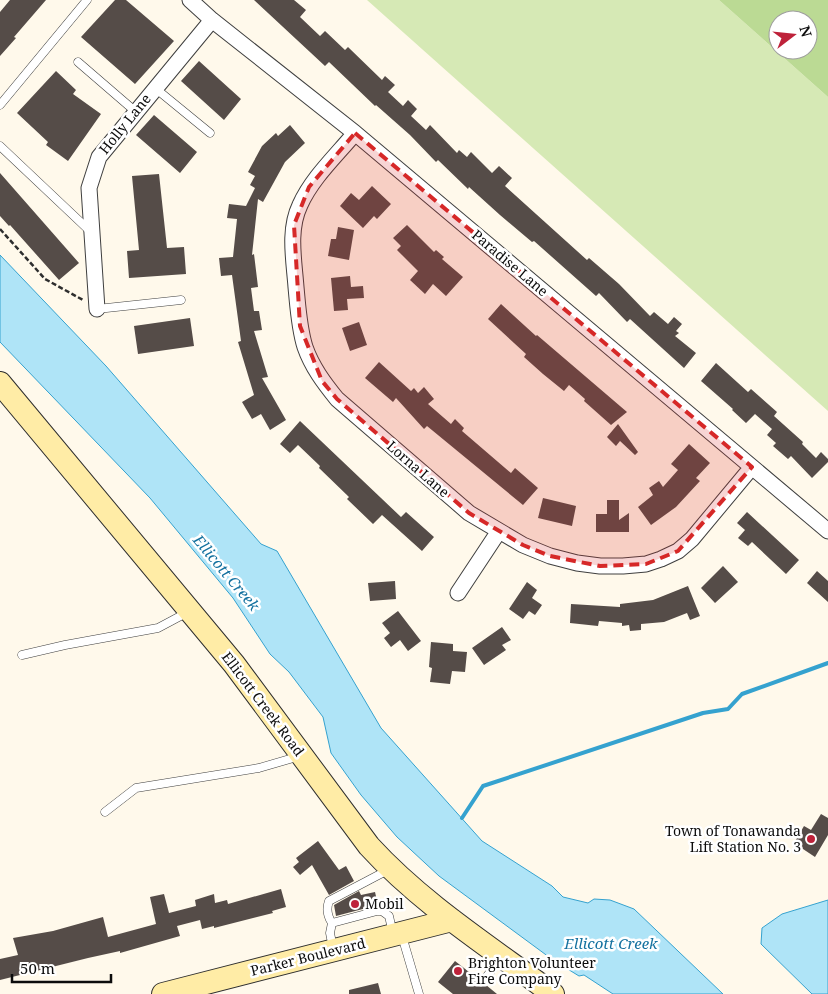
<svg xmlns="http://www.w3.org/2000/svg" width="828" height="994" viewBox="0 0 828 994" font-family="'Noto Serif',serif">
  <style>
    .green { fill: #d6e9b5 }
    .forest { fill: #bbda94; fill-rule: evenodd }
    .water { fill: #afe4f7; stroke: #35a2cf }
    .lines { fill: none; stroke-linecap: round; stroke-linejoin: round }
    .stream { stroke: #35a2cf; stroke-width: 4 }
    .building { fill: #554c48 }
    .lane-casing { stroke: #3f3f3f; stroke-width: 9 }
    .street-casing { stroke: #3f3f3f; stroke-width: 17 }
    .secondary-casing { stroke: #2e2e2e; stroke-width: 24 }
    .path { stroke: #2e2e2e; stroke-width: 2.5; stroke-dasharray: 5 2.5; stroke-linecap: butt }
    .lane { stroke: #fff; stroke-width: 8 }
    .street { stroke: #fff; stroke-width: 15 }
    .secondary { stroke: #ffeca6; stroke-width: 22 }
    .marked { fill: #d62828; fill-opacity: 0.2; stroke: #d62828; stroke-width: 4; stroke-dasharray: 10 6; stroke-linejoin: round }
    .poi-dot { fill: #be223a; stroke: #fff; stroke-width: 2 }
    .labels { text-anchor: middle; stroke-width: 5; stroke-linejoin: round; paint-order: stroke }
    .street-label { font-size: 14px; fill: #0c0c0c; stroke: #fff }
    .poi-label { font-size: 14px; fill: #0c0c0c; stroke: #fff; text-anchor: start }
    .water-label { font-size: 15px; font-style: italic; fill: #14719f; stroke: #fff }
  </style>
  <rect width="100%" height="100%" fill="#fff9eb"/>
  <path class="green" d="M367,0H719L828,97V411Z"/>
  <path class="forest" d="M719,0H828V97ZM778,20H808V50H778Z"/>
  <path class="water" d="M0,255L106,366L261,544L277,551L381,728L482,841L552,886L563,897L588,903L594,899L610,900L634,909L723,994H613L584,975L579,976L553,960L439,876L397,837L361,795L331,753L323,717L289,672L270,654L233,598L150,498L0,342Z
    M828,900V994H812L761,944L762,928L782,914Z"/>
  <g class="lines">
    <path class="stream" d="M462,818L483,786L703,713L728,709L742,694L828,663"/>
  </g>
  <path class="building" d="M10,0H46L14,37L16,38L0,56V12Z
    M115,0H126L174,41L135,84L81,37Z
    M254,0H294L306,10L300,17L320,36L325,31L345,50L348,47L382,80L385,76L395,85L388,92L403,106L408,100L417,109L411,116L426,130L430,125L457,153L459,150L467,157L471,152L492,173L499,166L512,178L505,186L587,260L589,258L619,284L650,316L654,312L668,324L674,317L682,324L676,331L679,333L675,336L696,353L684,368L630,319L627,322L599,293L596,296L534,241L532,242L500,215L469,187L468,189L438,160L436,162L410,135L376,105L375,106L329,62L325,66Z
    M199,61L241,99L224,120L181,81Z
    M56,71L76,90L73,94L101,114L68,161L46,145L48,142L17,113Z
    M154,115L197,152L180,173L136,135Z
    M290,125L305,143L285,162L263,202L258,199L252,255L254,254L258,287L251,288L254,311H259L262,330L254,331L268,377L262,378L286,420L270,430L261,414L252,419L242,402L254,395L238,342L241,341L232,275L221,276L219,258L233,257L237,219L227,218L229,204L246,206L255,188L250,185L255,176L248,172L262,146L276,133L278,136Z
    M0,173L79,263L59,280L10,225L9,226L0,216Z
    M159,174L167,248L184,247L186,274L129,278L127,251L139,250L132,176Z
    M372,186L391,204L377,219L374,216L363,228L340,206L351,193L359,200Z
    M407,225L434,252L436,250L444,257L442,259L463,277L446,296L433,284L425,294L410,280L418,271L397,250L401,246L393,238Z
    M338,227L354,230L349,260L328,256L331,239H336Z
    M350,276L351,287L363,286L364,298L347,299L348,310L334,311L331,278Z
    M501,304L536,336L537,335L627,412L611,425L584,401L585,399L569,385L564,391L543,374L524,357L526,354L488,319Z
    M190,318L194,346L138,354L134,326Z
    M359,322L367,345L350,351L342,328Z
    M379,362L411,391L414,388L418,393L424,387L434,399L428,404L451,424L455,419L464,428L462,431L511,473L515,468L538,488L523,505L427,426L424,429L396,398L393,402L365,378Z
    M716,363L748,392L751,389L777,412L774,416L803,442L802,444L816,458L821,452L828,459V462L812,478L791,456L788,459L773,446L776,443L767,435L772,429L755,414L746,423L732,410L733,409L701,381Z
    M300,421L401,517L406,512L434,537L422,551L382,515L373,524L347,499L349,497L319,468L320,466L298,445L290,453L280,444Z
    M618,424L638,452L635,455L620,441L616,446L607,437Z
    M689,444L710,463L696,478L700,481L676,507L651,525L638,507L653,495L649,488L659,481L663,487L678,470L671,464Z
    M543,498L576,506L572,526L538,518Z
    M607,500H619V520L629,513V532H596V514H607Z
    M747,512L799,560L786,574L752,542L748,546L738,538L745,530L737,523Z
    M723,566L738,582L715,603L701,588Z
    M817,571L828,581V602L807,583Z
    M395,581L396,599L370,601L368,583Z
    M527,582L537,590L532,598L542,605L535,615L529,611L523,619L509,609Z
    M688,586L700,616L690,620L687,613L664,622L641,624V630L630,631L629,625L622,626V623L599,621L598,626L570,623L571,604L620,607V604L653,600Z
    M398,611L421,641L408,651L400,640L391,647L384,638L390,633L382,623Z
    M502,627L511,640L502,645L506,650L484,665L472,648Z
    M431,642L453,644V651L467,652L465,672L452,671L450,684L430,682L432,668L429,667Z
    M821,814L828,818V835L815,857L794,843L804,826L811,830Z
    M318,841L339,870L346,866L354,881L329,895L312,865L300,875L293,867L299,862L296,858Z
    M281,889L286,907L272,911L273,913L214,928V926L202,929L200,920L177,926L180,936L120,953V951L88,958L0,980V959L18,955L13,938L53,931L103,917L108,937L156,924L150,897L164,894L169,913L196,906L195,900L214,894L215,903L227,900L228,904Z
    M359,891L361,895L375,892L378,905L336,916L334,905Z
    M455,961L478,979L480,984L486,985L497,994H453L438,982Z
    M378,983L381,994H349V990Z"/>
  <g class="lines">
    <g class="lane-casing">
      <path id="lane" d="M78,62L136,112
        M155,88L210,133
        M0,105L87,0
        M0,146L91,232
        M97,309L181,300
        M22,655L65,645L158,628L188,612
        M105,812L136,788L259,768L300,756
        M332,923C328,917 326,909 329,901L388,870
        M402,936L419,994
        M333,948L330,933L332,923L377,911H382L389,916L393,934
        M484,980L501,958"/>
    </g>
    <g class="street-casing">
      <path id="street" d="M190,0L212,20L355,133L828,531
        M355,133C336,156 312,178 300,205C288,230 294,260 296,287C298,308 299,328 305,347C312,367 324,383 337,399L469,513L523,545L550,556L577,563L600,566H623L646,564L661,559L678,551L692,539L752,467
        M97,309L89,188L99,157L212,20
        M458,593L499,531"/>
    </g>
    <g class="secondary-casing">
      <path id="secondary" d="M0,383L234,664L369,846C422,904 490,947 553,994
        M163,994L452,920"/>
    </g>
    <path class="path" d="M0,229L45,279L83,300"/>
    <use href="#lane" class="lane"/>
    <use href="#street" class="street"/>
    <use href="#secondary" class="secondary"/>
  </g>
  <path class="marked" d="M355,133L752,467L678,551L646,564L600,566L550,556L523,545L469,513L337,399L322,381L300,326L294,225L309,187Z"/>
  <g class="poi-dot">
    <circle cx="811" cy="839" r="5"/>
    <circle cx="355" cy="904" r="5"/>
    <circle cx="458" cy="971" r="5"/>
  </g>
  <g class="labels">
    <g class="street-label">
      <text transform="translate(125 124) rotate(-51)" y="5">Holly Lane</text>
      <text transform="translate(510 263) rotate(40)" y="5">Paradise Lane</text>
      <text transform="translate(418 469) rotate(41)" y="5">Lorna Lane</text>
      <text transform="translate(263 704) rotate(53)" y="5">Ellicott Creek Road</text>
      <text transform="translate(308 957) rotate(-14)" y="5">Parker Boulevard</text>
    </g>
    <g class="poi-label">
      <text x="801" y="836" text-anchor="end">Town of Tonawanda<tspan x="801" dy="16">Lift Station No. 3</tspan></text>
      <text x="365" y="909">Mobil</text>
      <text x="468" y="968">Brighton Volunteer<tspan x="468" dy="16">Fire Company</tspan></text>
    </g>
    <g class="water-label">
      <text transform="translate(226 573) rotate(50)" y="5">Ellicott Creek</text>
      <text x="611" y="949">Ellicott Creek</text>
    </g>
  </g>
  <g transform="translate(793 35) rotate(74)"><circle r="24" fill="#ffffff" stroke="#9e9e9e"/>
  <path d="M0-4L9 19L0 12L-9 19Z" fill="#be223a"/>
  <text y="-8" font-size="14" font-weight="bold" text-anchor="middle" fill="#0c0c0c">N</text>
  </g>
  <path d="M12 974v8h99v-8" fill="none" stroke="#0c0c0c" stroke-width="2.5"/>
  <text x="20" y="974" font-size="15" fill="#0c0c0c" stroke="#ffffff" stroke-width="4" paint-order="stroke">50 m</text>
</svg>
